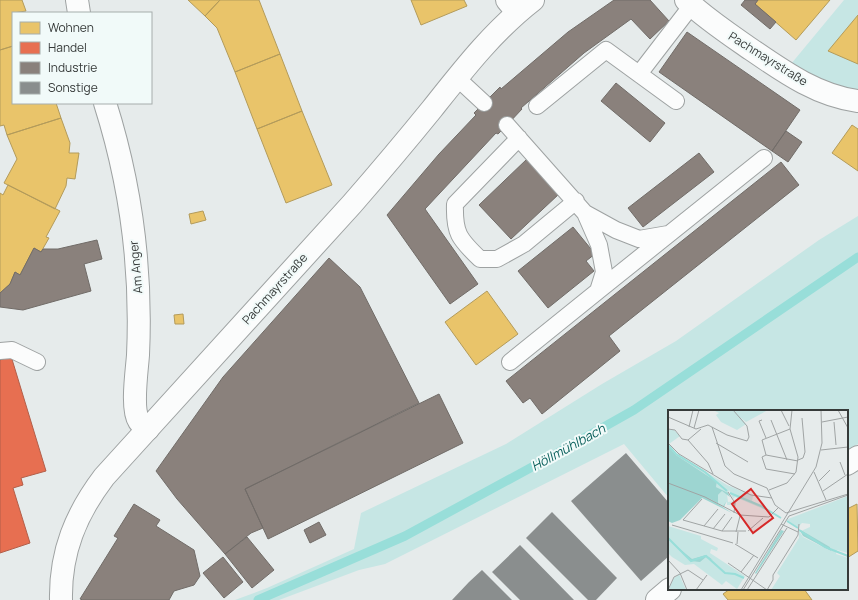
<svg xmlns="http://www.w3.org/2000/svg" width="858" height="600" viewBox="0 0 858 600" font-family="Manrope,sans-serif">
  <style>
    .green { fill: #c6e6e4 }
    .homes { fill: #e9c46a; stroke: #b39b5b }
    .shops { fill: #e76f51; stroke: #b25f4a }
    .industry { fill: #8a817c; stroke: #716c68 }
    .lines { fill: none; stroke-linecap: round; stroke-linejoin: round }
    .stream { stroke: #98ded9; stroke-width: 9 }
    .building { fill: #8a8e8e }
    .service-casing { stroke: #9ea2a2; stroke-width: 18 }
    .minor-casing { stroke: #9ea2a2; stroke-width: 24 }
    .tertiary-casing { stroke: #9ea2a2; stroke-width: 24 }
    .service { stroke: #fbfcfc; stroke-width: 16 }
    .minor { stroke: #fbfcfc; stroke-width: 22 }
    .tertiary { stroke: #fbfcfc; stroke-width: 22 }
    .labels { text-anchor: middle; stroke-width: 4; stroke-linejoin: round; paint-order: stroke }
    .street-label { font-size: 12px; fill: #363a39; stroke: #f1faf9 }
    .water-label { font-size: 13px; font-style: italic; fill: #065d59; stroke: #f1faf9 }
    .inset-river { fill: none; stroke: #98ded9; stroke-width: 2 }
    .inset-road { fill: none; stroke: #a0a4a4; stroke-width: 1 }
    .view { fill: #d62828; fill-opacity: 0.15; stroke: #d62828; stroke-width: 2 }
    .inset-edge { fill: none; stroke: #363a39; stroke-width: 2 }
  </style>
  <rect width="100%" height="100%" fill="#e6ebeb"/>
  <path class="green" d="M844,0H858V91L841,89L791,64Z
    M858,216V444L847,450V411H669V498L624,444L385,564L359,570L279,600H235L267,588L354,549L361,513L506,444L602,384L676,341L819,240Z"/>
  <path class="homes" d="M0,0H22L26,11L13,13V46L0,50Z
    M188,0H220L205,16Z
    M220,0H259L280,54L235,72L217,28L205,16Z
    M411,0H464L467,6L421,25Z
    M758,0H830L796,40L755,4Z
    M858,15V64L828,51Z
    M13,46V103H56L61,118L7,135L4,125L0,126V50Z
    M280,54L302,111L257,129L235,72Z
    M302,111L332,185L286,203L257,129Z
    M61,118L70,143L69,153H79L75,179L67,178L66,186L55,209L4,183L17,159L7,135Z
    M852,125L858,129V171L832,153Z
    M8,185L60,211L46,237L49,238L41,252L34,248L20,275L15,272L10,284L0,293V193L3,195Z
    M203,211L206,220L191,224L189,214Z
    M487,291L518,334L476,365L445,322Z
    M183,314L184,324H175L174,315Z
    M857,504L858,551L847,558V509Z
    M730,589H804L812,600H728L723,594Z"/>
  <path class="shops" d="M11,356L46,471L21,478L23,485L13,488L30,543L0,553V360Z"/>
  <path class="industry" d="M614,0H650L669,21L650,39L631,19L584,53L521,108L522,109L507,125L498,134L496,133L425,209L478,284L450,304L387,215L439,154L476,115L474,113L500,87L501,89L568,32Z
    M745,0H758L755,4L776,22L770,29L741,5Z
    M687,32L800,110L772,151L659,72Z
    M616,83L665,123L650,142L601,101Z
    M786,131L802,142L788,162L772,151Z
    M699,153L714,172L643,227L628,208Z
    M527,159L559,194L511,239L479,205Z
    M781,162L799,185L609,336L620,351L542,414L530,398L523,403L506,381Z
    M573,227L595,254L586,261L594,271L548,308L518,271Z
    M97,240L102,259L84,264L91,291L23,310L0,307V293L10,284L15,272L20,275L34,248L41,252L43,249H58Z
    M329,258L360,287L419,403L245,489L263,528L251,533L225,554L177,499L156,471L223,377Z
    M439,394L463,443L268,539L245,489Z
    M134,504L160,520L156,526L194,550L200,576L194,585L174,591L169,600H83L80,599L118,538L114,536Z
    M319,522L326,535L310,543L304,530Z
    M247,537L274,570L252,588L225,554Z
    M223,557L243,582L224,598L203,573Z"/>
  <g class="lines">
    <path class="stream" d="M258,600L405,536L554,455L634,410L858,257"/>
  </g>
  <path class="building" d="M626,453L669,503V556L641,581L571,501Z
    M552,512L617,578L596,600H588L526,538Z
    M520,545L574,600H520L492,572Z
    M482,570L512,600H452L469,582Z"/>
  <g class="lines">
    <g class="service-casing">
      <path id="service" d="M639,74L692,5
        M457,78L484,103
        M537,106L606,50L676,101
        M507,125L585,213L599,245L604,272L598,291L510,362
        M519,138L455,204C454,233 459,239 480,259H497L524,244L576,201
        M585,213L616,230L639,239L668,234
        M598,291L764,158
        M0,351L12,350L37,362"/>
    </g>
    <g class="minor-casing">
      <path id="minor" d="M77,0L79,13
        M507,0L517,12
        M686,0C706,19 729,34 752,50C784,72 818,96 858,101
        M105,103C131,185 142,269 138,355C137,370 131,409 139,421C141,424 145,427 148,429
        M847,464L858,457
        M657,600L670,589"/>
    </g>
    <g class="tertiary-casing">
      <path id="tertiary" d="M61,600C60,552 76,514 104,477L352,204C379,173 406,141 432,109C463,70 493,31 533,0"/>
    </g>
    <use href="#service" class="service"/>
    <use href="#minor" class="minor"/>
    <use href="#tertiary" class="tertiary"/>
  </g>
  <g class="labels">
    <g class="street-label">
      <text transform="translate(768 59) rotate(32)" y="4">Pachmayrstraße</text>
      <text transform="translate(136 267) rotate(-95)" y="4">Am Anger</text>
      <text transform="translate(275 289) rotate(-48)" y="4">Pachmayrstraße</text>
    </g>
    <g class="water-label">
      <text transform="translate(568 447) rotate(-29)" y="5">Höllmühlbach</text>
    </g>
  </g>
  <g transform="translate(668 410)">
    <rect width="180" height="180" fill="#e6ebeb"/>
    <path d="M45,0H100L78,12L73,8L78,14L69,20L53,12L48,5L51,3ZM0,20H6L12,26L1,34ZM0,33L8,43L59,75L85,86L84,91L105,103L67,87L65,89L61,80L60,84L48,77L49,72L8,45ZM54,81L59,84L60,92L66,91L67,95H59V92L55,96L50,93V85ZM180,86V143L169,140L168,144L180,148V180H103L112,166L109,163L131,128V121L135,127L163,141L162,137L133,121L142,117V114L134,113L130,117L119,110L120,109ZM0,116L33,126V129L50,138L49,141L43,139L42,143L77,166L69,179L58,171L54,175L26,154L17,155L4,147L0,143ZM11,164L18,180H1L5,169Z" fill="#c6e6e4"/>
    <path d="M0,36L8,45L49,72L48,77L60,83L62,87L54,81L50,85V93L55,96L58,92L56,97L39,87L64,103L34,88L12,110L4,113L0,111ZM131,119L162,137L163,141L135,126ZM113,120L116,121L88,164L87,163ZM2,131L24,149L38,145L45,150L38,147L32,152L23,151Z" fill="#9dd5d1"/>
    <path class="inset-river" d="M0,35L8,44L37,62L59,81M62,83L93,96L113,108M119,111L130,118M131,120L157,137L180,146M0,128L23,151L38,146L57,163L67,164L76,168"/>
    <path class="inset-road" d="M113,0L121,16M170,0L180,18M0,7L28,19L40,15L59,25L79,31L81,27L79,16L65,0M94,10L91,11L98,28M103,10L119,50M154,12L180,7M166,12L168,35M21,17L25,0M44,17L57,56L66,64L99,78L107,95L118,103L180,84M26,18L31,0M0,19L7,20L14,29L20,30L33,19M20,30L40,53L45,64M0,33L11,44L64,76L83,85L104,88M48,33L80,52M153,40L180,37M98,45L94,30L122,19L124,0M130,50L135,48L137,42L134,8M172,52L177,65M146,62L158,90M127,64L98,59L94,47L98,45L130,51M151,71L162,60M0,73L37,87L72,105L101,107L110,98M101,80L119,73L128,62L130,47L122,19M155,81L180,64M60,82L67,93L66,103M34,89L15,110L54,121H78M113,114L130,122M4,115L65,133M36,116L50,99M45,119L57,104M54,121L64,107M80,121L95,108M68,122L72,106M67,134L90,148M69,134L70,122M0,150L12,163L19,180M60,153L99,180L105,170V165L130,125L131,114M73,162L86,145M0,180L6,167L20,160L35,170M28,180L39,165M73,180L148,57L154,33L153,0M75,180L121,106L180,85M79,180L119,118"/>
    <path class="view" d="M83,79L105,108L85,123L64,94Z"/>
    <rect width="180" height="180" class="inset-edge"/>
  </g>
  <rect x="12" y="12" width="140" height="92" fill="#f1faf9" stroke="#a6adac"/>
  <rect x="20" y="22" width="20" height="12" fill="#e9c46a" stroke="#a6adac"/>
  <text x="48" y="32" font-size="12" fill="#363a39">Wohnen</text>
  <rect x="20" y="42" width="20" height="12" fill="#e76f51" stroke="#a6adac"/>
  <text x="48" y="52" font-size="12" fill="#363a39">Handel</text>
  <rect x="20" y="62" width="20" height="12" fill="#8a817c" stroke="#a6adac"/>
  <text x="48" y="72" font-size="12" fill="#363a39">Industrie</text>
  <rect x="20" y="82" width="20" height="12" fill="#8a8e8e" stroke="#a6adac"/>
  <text x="48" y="92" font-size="12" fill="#363a39">Sonstige</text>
</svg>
